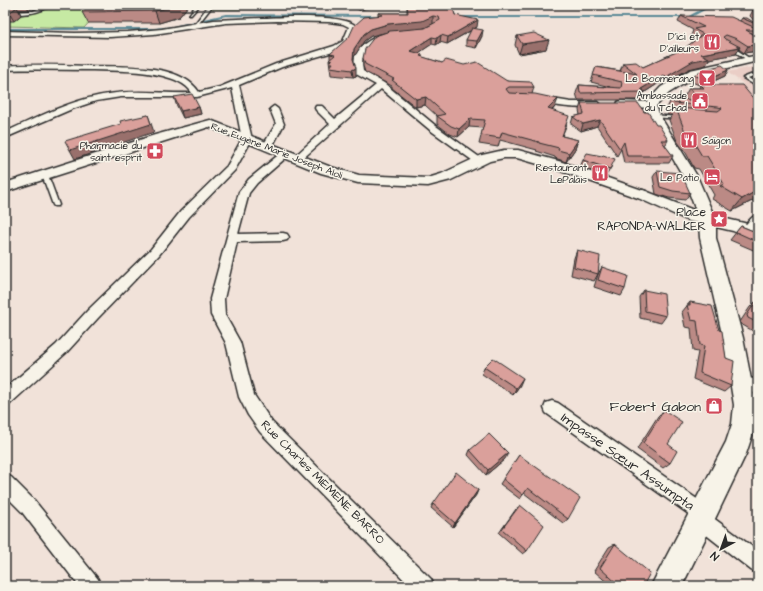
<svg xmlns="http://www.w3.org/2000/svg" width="763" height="591" viewBox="0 0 763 591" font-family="'Architects Daughter',sans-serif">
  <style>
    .built { fill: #eacec6 }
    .green { fill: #c6e9a3; stroke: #788a67 }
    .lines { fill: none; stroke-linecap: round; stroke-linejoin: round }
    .stream { stroke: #5d8a96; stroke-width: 2 }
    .service-casing { stroke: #2b2b2b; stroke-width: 3 }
    .minor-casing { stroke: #2b2b2b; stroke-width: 3 }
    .tertiary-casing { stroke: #2b2b2b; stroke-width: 3 }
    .secondary-casing { stroke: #2b2b2b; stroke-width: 3 }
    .service { fill: #f7f3e8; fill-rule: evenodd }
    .minor { fill: #f7f3e8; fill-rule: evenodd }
    .tertiary { fill: #f7f3e8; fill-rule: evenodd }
    .secondary { fill: #f7f3e8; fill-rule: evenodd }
    .wall { fill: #bb8a85; stroke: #2b2b2b }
    .shaded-wall { fill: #99706c; stroke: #2b2b2b }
    .building { fill: #daa09b; stroke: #2b2b2b }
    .labels { text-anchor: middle; stroke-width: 3; stroke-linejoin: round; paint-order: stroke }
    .far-poi-label { font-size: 10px; fill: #2b2b2b; stroke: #f7f3e8; text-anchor: end }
    .far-street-label { font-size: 10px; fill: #2b2b2b; stroke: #f7f3e8 }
    .poi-label { font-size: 12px; fill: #2b2b2b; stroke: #f7f3e8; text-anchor: end }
    .street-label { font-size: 12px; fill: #2b2b2b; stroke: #f7f3e8 }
    .near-poi-label { font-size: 14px; fill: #2b2b2b; stroke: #f7f3e8; text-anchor: end }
    .near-street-label { font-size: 14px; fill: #2b2b2b; stroke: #f7f3e8 }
  </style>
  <rect width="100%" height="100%" fill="#f1e2d9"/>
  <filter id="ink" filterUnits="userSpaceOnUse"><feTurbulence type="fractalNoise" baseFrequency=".025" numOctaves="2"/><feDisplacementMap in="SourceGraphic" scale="8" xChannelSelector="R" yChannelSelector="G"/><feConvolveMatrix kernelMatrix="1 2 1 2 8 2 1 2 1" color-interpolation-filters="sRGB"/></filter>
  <g filter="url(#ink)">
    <path class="built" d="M758,66V109L736,87L744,84L727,72Z"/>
    <path class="green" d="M53,5H105L84,28L5,26V21C16,21 14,18 23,15C35,11 41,14 53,5Z
      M211,5H310L309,9H208Z"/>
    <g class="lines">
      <path class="stream" d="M738,5L758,8
        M456,17H683
        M689,17L706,8L737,5
        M5,29H154L173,27L226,15L382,16"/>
      <g class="service-casing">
        <path id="service" d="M47,5H51C38,15 21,14 5,14V12L33,11Z
          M196,5H200L191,15H189Z
          M209,5H213L196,27H194V25Z
          M655,5L678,6L690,5L678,8Z
          M729,46H731L752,60L749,61L729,48Z
          M758,72V74L748,78L758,84V87L743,78Z
          M652,115L679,117L681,118L679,119L654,117H652Z
          M45,173L48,175L59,205L58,206H54L53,205L42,175Z"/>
      </g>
      <g class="minor-casing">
        <path id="minor" d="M625,5H631L633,7L630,9Z
          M264,18C283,17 344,14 356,26L348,43L340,50L282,67L239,85L252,139L235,170L189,217L159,255L98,318L66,353L10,404L5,406V389L56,345L88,310L151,249L181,211L227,166L242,139L232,88L197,97H121L96,101L72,109L5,138V132C39,117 72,99 109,94C136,89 164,94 192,93C186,83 174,79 163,76C141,70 117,71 93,70C64,70 35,69 5,70V66C32,64 60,65 87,66C118,67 180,62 199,92L220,87L276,64L334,46L343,41L349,27L343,24L329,22L277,21L226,23L154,34L110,37L5,35V31L75,33L128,32L162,29L214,20Z
          M387,33L390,35L389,36C372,42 359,51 363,71L384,83L436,126L482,159L484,161L482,163H476L430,130L381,89L300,161H294L292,159L294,157L330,124L316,110L315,108L316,106H322L335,119L376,85L356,74C346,52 369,38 387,33Z
          M540,97L571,102H598L602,105C594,112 549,105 537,102L536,100L537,98Z
          M621,101L650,102L654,105L650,108L618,106L617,104L618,102Z
          M274,106L278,109L284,124L272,147L267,150L262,147L276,124L270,109Z
          M285,151L288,152L290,154L288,156L257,183L249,193L238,234L283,233L287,234L289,237L287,240L283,241L237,242L224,299L225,315L240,342L254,395L272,422L431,579L434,586H410L260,432L248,415L239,397L226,343L211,315L210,299L239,192L249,179L282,152Z
          M758,214V225L753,231H745L743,228C747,223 752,216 758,214Z
          M742,378L758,379V393L742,392L737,390L734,385L737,380Z
          M552,401L558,403L710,508L713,514L712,517L758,551V573L751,570L695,526L692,520L693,517L546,413L544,408L546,403Z
          M5,474L11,477L34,500L98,579L101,586H79L22,512L5,495Z"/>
      </g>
      <g class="tertiary-casing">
        <path id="tertiary" d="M210,120L331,167L359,175L428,178L441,174L482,155L504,150H518L562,162L648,192L650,195L648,198L643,199L638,198L552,168L517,158H504L490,161L451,180L428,186L358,183L321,173L209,127L5,192V183L155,135Z"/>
      </g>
      <g class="secondary-casing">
        <path id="secondary" d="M758,55V61L698,75L669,93L656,106L660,116L697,176L714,216L744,223L758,229V242L733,231L716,227V238L743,338L756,405V424L746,454L713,523L682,586H651L726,442L732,424L734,405L723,338L700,238L699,223L689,221L638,198L635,195L638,192L643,190L648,192L696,211L683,176L648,116L644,105L661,87L690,70Z"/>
      </g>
      <use href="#service" class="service"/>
      <use href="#minor" class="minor"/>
      <use href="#tertiary" class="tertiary"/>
      <use href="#secondary" class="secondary"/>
    </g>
    <path class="wall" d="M5,5H35L29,10H19L21,15L14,21H5Z
      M89,5H189L179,17L159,23H88L82,12Z
      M328,5H345L333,8Z
      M350,5H379L359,10Z
      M407,5H495V6L452,5L455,15L477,27L474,28L482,36L476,48L466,46V40L472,30L447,44L440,42L436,45L432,44L418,53L422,54V57L442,63L507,81L534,87L532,94L555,107L552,111L567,124L562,136L578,140L575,149L566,162L555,158V157L536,151L537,150L500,140L498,147L479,144L483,128L469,127L458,137L450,134L437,124V116L425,105L416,107L392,88V86L365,72L363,66V58L390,31L371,36L364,41L354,57V61L356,76L353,77L331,75L329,60L330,59V54L378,16V13H407Z
      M754,8H758V33L756,36L758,37V51L744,53L739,49L736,54L709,59L706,65L689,69L662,84L659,83L645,92L642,100H578L576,93L579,85L610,87L591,82L596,67L621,71H620L623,63L643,67L685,48L697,39L691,36L693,30L678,22L681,16L740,21L742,18L757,24L750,16Z
      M517,36L546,49L519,54L515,45Z
      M728,70L725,76L705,85L752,97L758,98V198L732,211L712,199L714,195L699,169L694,168L686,153L677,141L669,120L672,115H668L666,110L672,98L683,99L689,88H700L701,86L690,81L694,75Z
      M174,97L199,107L201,114L183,118L176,104Z
      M581,103L644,112L668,140L665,146L673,156L669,163H624L621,149L617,156L597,126L581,131L571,124L573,117L580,115L579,110Z
      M583,160L612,166L606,176L580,167Z
      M657,171L690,193L685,200L669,198L656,194L653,177Z
      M741,226L758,233V252L730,240Z
      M577,250L598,274L594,281L571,275L574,258Z
      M602,267L625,289L621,296L594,287L598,274Z
      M644,290L666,316L661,323L640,318L639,297Z
      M757,300H758V334L741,324L740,322L750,307Z
      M690,302L731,386L724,392L693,379L698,352L693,351L691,328L685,327L682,312Z
      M484,367L520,385L513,395L482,374Z
      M664,410L670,463L663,468L637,449L658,416Z
      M470,450L505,459L486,475L468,455Z
      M519,455L568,519L563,523L524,493L520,499L500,484Z
      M478,490L476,495L453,527L431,508L433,504Z
      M516,509L527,551L523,554L499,533Z
      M615,544L643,586H611L594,571L609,547Z"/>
    <path class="shaded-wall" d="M26,5H35L29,10Z
      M176,5H189L179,17L159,23L155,11Z
      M333,5H345L333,8Z
      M359,5H379L359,10Z
      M17,7L21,15L14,21L9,13Z
      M433,16V24L422,29L388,32L371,36L364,41L354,57L353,66V59L354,49L364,34L371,29L388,24Z
      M478,20L477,27L447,44L448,37Z
      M483,30L482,36L476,48L477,41Z
      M441,35L440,42L436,45L437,38Z
      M432,37V44L410,59V51Z
      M549,40L546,49L519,54L522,44Z
      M758,44V51L744,53L748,46Z
      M740,47L736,54L709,59L706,65L689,69L662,84L666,77L701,54Z
      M356,68V76L353,77L352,70Z
      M728,70L725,76L703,86L706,80Z
      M663,76L659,83L645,92L641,89Z
      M426,97L425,105L416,107V99Z
      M558,99L555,107L545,117L548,109Z
      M199,107L201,114L183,118L181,111Z
      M148,115L154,132L75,159L70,150Z
      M470,119L469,127L458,137L459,129Z
      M600,120L597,126L581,131L583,124Z
      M578,140L575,149L566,162L569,153Z
      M758,190V198L732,211L742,199Z
      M523,378L520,385L513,395L516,388Z
      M508,453L505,459L486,475L488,470Z
      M478,490L476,495L453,527L455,523Z"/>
    <path class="building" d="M89,5H176L155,11L82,12Z
      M407,5H452L455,15L478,20L448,37L441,35L437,38L432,37L410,51L422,54L420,56L442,63L446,60L464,65L477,62L507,81L531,82L534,87H509L506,89L509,93L535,94L558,99L548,109L569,116L562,136L578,140L569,153L558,150L559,148L539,143V142L502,132L500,138L481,135L485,120L470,119L459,129L451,126L437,116L445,114L426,97L416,99L392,80L394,79L365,64L363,58L365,49L375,36L390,31L425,28L440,20L439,17L433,16L422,21L388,24L371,29L364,34L354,49L353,59L356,68L352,70L330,67L333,63H330L332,61L329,60L335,55L330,54L349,37L354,26L364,17L383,15L378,13H408Z
      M5,7H17L9,13H5Z
      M754,8H758V12Z
      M681,16L731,17L758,29V30H746L758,37V44L748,46L737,39L726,35L723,37L725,39L740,47L701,54L709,58L693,61L666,77L663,76L641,89L645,92L580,93L579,85L621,88L622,82L593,75L596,67L637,74L623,63L636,62L643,67L685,48L703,34L694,29L704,27Z
      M742,18H747L758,25Z
      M472,28L483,30L477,41L466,40Z
      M534,33L549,40L522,44L517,36Z
      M722,65L728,70L706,80L694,75L702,70Z
      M701,85H742L752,97L758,98V190L742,199L720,186L724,184L707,156H702L693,141L684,129L676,108L718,111L722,108L718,107L674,103L672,98L699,101L689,88H704Z
      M192,94L199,107L181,111L174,97Z
      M581,103H638L644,112H648L656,125H659L668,140H661L673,156H627L624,142L620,149L600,120L583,124L573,117L584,114Z
      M148,115L151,124L70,150L65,141L121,124L120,121Z
      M587,153L602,156L603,155L615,159L610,169L583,160Z
      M657,171L681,173L690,193L673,191L660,187Z
      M741,226L758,233V242L736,232Z
      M577,250L600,256L598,274L574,267Z
      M602,267L628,276L625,289L598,280Z
      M644,290L664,294L666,316L645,311Z
      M757,300H758V323L748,318L747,315Z
      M690,302L712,306L719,330L722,331L726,358L734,361L731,386L700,373L704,346L700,345L697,321L691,320L687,305H690Z
      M493,358L523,378L516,388L484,367Z
      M664,410L682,422L668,444L677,451L670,463L643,443Z
      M489,434L508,453L488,470L470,450Z
      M519,455L580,498L568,519L528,488L523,495L503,479Z
      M456,472L478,490L455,523L433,504Z
      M520,505L544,525L527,551L502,529Z
      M615,544L650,573L643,586H620L600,568Z"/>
  </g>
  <defs>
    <g id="restaurant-square" transform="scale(0.9)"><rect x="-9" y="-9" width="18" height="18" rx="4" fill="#d1495b" stroke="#f7f3e8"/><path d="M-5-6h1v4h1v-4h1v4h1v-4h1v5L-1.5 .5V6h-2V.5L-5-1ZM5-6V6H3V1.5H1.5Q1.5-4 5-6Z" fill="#fff"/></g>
    <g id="bar-square" transform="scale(0.9)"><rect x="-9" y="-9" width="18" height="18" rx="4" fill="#d1495b" stroke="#f7f3e8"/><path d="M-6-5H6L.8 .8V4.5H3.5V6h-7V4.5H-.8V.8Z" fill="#fff"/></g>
    <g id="civic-square" transform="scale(0.9)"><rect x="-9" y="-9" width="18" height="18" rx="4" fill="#d1495b" stroke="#f7f3e8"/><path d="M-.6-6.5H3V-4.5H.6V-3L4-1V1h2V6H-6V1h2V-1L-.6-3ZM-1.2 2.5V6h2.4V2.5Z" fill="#fff"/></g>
    <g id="pharmacy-square" transform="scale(0.9)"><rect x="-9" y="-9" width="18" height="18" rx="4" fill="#d1495b" stroke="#f7f3e8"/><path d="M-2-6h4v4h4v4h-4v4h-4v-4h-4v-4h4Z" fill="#fff"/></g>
    <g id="hotel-square" transform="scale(0.9)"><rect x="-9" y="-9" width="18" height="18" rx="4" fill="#d1495b" stroke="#f7f3e8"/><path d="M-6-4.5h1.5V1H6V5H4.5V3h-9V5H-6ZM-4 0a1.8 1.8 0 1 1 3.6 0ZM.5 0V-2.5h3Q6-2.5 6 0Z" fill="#fff"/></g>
    <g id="sight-square" transform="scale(0.9)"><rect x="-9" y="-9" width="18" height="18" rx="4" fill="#d1495b" stroke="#f7f3e8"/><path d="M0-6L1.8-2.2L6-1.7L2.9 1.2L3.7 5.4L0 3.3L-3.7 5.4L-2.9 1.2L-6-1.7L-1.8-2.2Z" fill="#fff"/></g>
    <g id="shop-square" transform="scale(0.9)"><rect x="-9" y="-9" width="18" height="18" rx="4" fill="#d1495b" stroke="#f7f3e8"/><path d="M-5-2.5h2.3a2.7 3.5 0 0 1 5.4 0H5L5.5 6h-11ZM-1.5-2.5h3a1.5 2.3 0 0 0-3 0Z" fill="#fff"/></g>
  </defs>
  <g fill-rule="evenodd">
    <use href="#restaurant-square" x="712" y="42"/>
    <use href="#bar-square" x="707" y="78"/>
    <use href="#civic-square" x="700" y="101"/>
    <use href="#restaurant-square" x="689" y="140"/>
    <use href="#pharmacy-square" x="155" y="151"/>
    <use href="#restaurant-square" x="600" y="173"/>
    <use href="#hotel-square" x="712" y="177"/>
    <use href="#sight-square" x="719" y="219"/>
    <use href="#shop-square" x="714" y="406"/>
  </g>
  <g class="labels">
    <g class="far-poi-label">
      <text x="699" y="40">D'ici et<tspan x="699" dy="12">D'ailleurs</tspan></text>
      <text x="694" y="82">Le Boomerang</text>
      <text x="687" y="99">Ambassade<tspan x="687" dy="12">du Tchad</tspan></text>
      <text x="702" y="144" text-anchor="start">Saïgon</text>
      <text x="142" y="149">Pharmacie du<tspan x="142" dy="12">saint esprit</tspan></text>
      <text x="587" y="171">Restaurant<tspan x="587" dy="12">LePalais</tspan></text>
      <text x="699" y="181">Le Patio</text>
    </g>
    <g class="far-street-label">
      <text transform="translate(277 150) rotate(21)" y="4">Rue Eugène Marie Joseph Aloli</text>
    </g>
    <g class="poi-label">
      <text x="706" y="216">Place<tspan x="706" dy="14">RAPONDA-WALKER</tspan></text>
    </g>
    <g class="street-label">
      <text transform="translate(323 482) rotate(45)" y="4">Rue Charles MIEMENE BARRO</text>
    </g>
    <g class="near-poi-label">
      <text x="701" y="411">Fobert Gabon</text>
    </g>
    <g class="near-street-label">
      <text transform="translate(628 461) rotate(35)" y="5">Impasse Sœur Assumpta</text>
    </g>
  </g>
  <rect width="763" height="591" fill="none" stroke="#f7f3e8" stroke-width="20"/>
  <rect x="10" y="10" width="743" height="571" fill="none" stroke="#2b2b2b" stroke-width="1.5" filter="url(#ink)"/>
  <g transform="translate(721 549) rotate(221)" stroke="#f7f3e8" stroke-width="3" paint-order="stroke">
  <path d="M0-3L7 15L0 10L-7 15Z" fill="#2b2b2b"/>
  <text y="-6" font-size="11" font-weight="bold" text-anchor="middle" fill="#2b2b2b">N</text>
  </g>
</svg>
